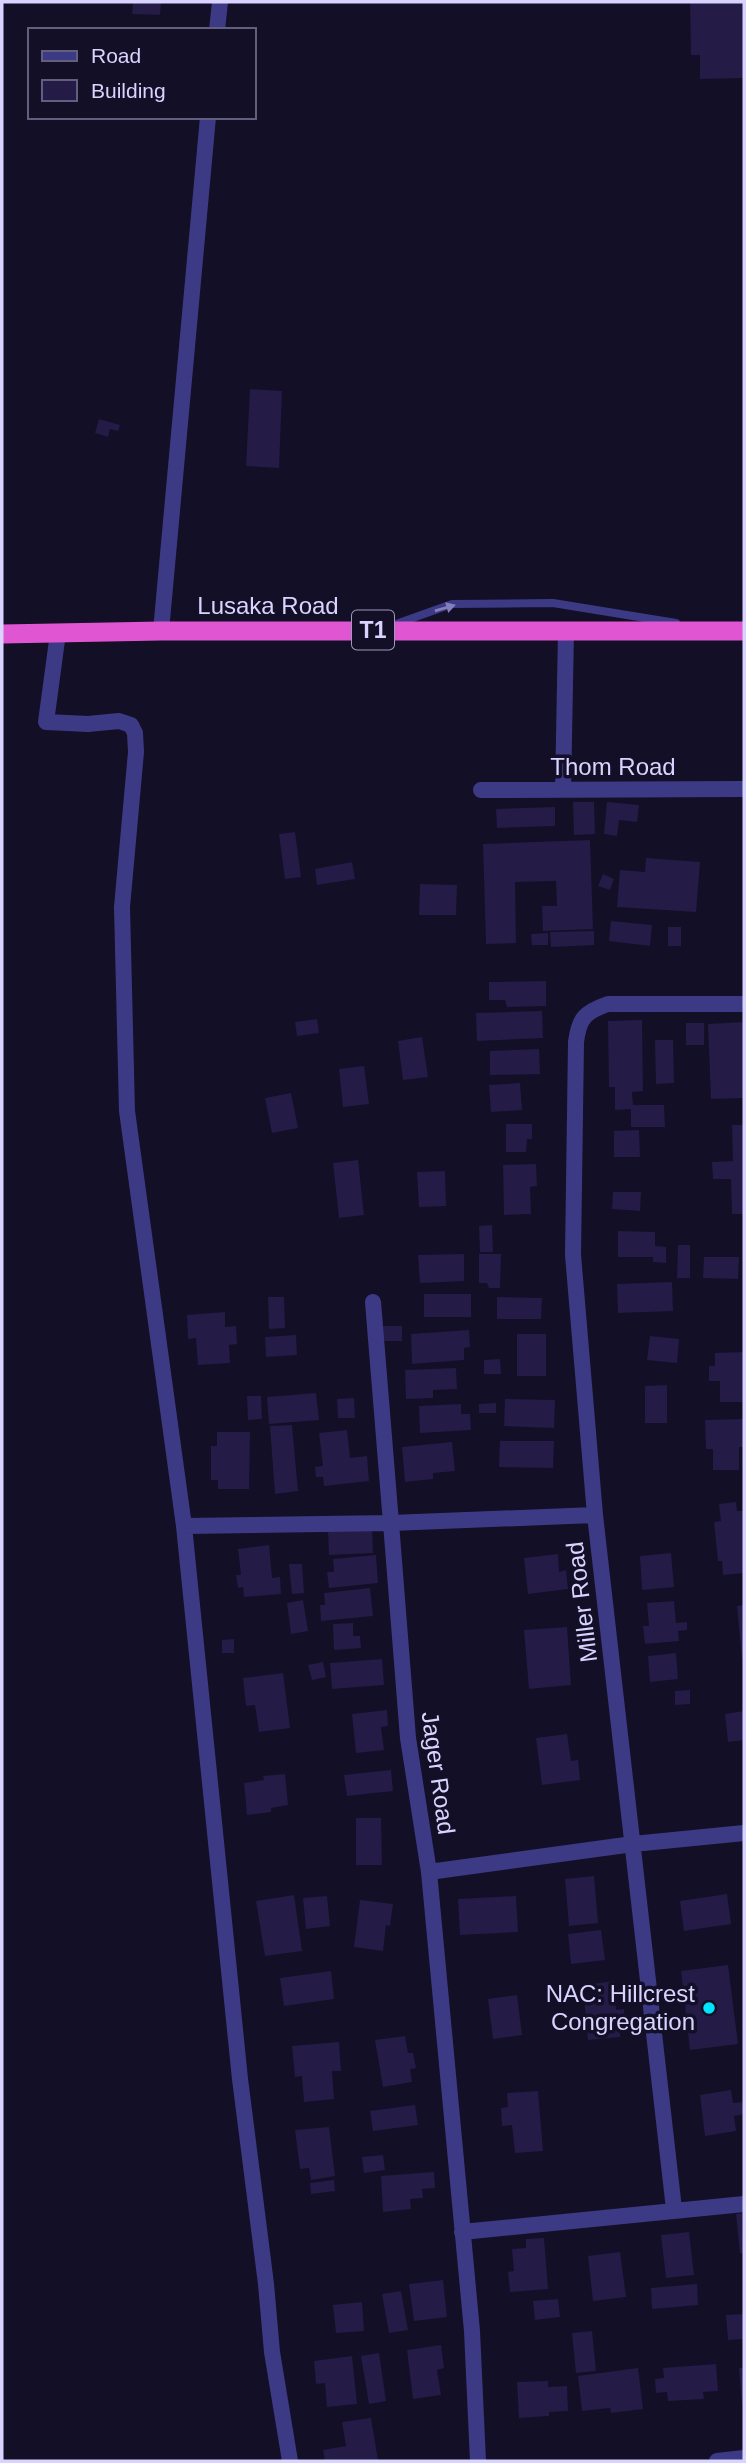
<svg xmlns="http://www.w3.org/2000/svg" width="746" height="2463" viewBox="0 0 746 2463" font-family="Helvetica,sans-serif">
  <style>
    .building { fill: #241b47 }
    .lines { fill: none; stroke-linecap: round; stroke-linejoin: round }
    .service { stroke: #3d3a85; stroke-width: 8 }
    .minor { stroke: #3d3a85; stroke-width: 16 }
    .trunk { stroke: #e055d1; stroke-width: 19 }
    .oneway { fill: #837fbc }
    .poi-dot { fill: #00e5ff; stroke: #130f26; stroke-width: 2.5 }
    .labels { text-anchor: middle; stroke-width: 7; stroke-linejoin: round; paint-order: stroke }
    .shield { fill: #130f26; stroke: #9e99be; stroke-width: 2 }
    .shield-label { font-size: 23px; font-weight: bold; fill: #d9d4ff }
    .street-label { font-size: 24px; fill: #d9d4ff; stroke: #130f26 }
    .poi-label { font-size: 24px; fill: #d9d4ff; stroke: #130f26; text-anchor: end }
  </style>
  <rect width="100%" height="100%" fill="#130f26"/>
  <path class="building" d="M133,2H161L160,15L132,14Z
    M690,2H744V78L700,79V55H691Z
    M250,389L282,391L279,468L246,466Z
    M99,419L120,425L118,431L110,429L108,437L95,433Z
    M573,802H594L595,834L574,835Z
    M607,802L639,805L637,822L619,820L617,836L604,834Z
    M555,807V826L497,828L496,809Z
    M295,832L301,877L285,879L279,834Z
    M590,840L593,929L543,931L542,906H557L556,881L515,882L516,943L486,944L483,844Z
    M646,858L700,862L696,912L617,907L620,870L645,872Z
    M352,862L355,879L317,885L315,869Z
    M603,874L614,879L610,890L598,886Z
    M420,884L457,885L456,915H419Z
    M611,921L652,925L650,946L609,941Z
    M668,927H681V946H668Z
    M594,931V945L551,947L550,932Z
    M548,933V945H532L531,934Z
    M546,981V1006L507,1007L505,1000H489V982Z
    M542,1011L543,1038L477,1041L476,1013Z
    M317,1019L319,1033L297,1036L295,1022Z
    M642,1020L643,1091L632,1092L633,1105H664L665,1127H631V1109L615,1110V1087H609L608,1021Z
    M744,1022V1098L711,1099L708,1024Z
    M686,1023H704V1045H686Z
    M422,1037L428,1077L403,1080L398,1041Z
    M655,1040H673L674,1083L656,1084Z
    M539,1049L540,1074L490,1075V1051Z
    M364,1066L369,1104L343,1107L339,1069Z
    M520,1083L522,1110L491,1112L489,1085Z
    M291,1093L298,1128L272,1133L265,1098Z
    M506,1124H532V1139H527L526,1152H506Z
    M732,1125H744V1214H732L731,1179H713L712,1162L733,1161Z
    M639,1130L640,1157H614V1131Z
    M358,1160L364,1215L339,1218L333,1163Z
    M536,1164L537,1186L530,1187L531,1214L504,1215L503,1165Z
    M445,1171L446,1206L419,1207L417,1172Z
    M613,1192H641L640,1211L612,1209Z
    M492,1225L493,1252H480L479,1226Z
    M618,1231L655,1232V1246L666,1247V1263L653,1262V1257H618Z
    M678,1245H690V1278H677Z
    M464,1254V1281L420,1283L418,1255Z
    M479,1254H501L500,1288H489L487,1283H479Z
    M704,1257H739L738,1279L703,1278Z
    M672,1282L673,1311L618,1313L617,1284Z
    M424,1294H471V1317H424Z
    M268,1297H284L285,1328L269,1329Z
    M497,1297L542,1298L541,1319H497Z
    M225,1312V1327L236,1326L237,1344L229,1345L230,1363L198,1365L196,1338L188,1339L187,1315Z
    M383,1326H402V1341H383Z
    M469,1330L470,1347L464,1348V1360L412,1364L411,1334Z
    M517,1334H546V1376H517Z
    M296,1335L297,1355L266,1357L265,1337Z
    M650,1336L679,1339L677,1363L647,1360Z
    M744,1352V1402H720V1381H709V1366H715V1353Z
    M500,1359L501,1374H484V1360Z
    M456,1368L457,1389L433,1390V1398L406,1399L405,1370Z
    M667,1385V1423H645V1386Z
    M316,1393L319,1420L269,1424L267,1397Z
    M247,1396H261L262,1419L248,1420Z
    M354,1398L355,1418H338L337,1399Z
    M505,1399L555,1400L554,1428L504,1426Z
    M496,1403V1413H479V1404Z
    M461,1404V1414H470L471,1430L420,1433L419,1406Z
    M744,1419V1447H739V1470H713V1449H706L705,1420Z
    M292,1425L298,1491L275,1494L270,1426Z
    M347,1430L350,1458L367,1456L369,1481L324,1486L323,1477H316L315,1467L323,1466L319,1433Z
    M217,1432H250L249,1489H218V1480H211V1446H217Z
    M500,1441H554L553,1468L499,1467Z
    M452,1442L455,1471L433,1473V1479L405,1482L402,1447Z
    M736,1502L737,1511H744V1573L723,1575L722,1561H718L714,1522L721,1521L719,1504Z
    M372,1528L373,1553L329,1555L328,1530Z
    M269,1545L272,1578L280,1577L281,1594L244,1597L243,1587L238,1588L236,1575H241L238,1549Z
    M671,1553L674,1587L642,1590L640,1556Z
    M558,1554L559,1572L566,1570L568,1589L528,1594L524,1558Z
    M376,1555L378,1583L329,1588L327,1572H334L333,1559Z
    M289,1564H302L304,1593L292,1594Z
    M370,1588L373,1616L321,1621L320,1605H325L324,1593Z
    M303,1600L308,1631L291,1634L287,1603Z
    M674,1601L676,1623L687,1622V1630L678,1631L679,1641L645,1644L643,1626H649L647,1603Z
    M744,1605V1659H742L737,1606Z
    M353,1623V1636H360L361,1648L334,1650L333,1624Z
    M567,1627L571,1685L529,1689L524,1630Z
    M234,1639V1653H222V1640Z
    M676,1653L678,1679L650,1682L648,1656Z
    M382,1659L384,1685L332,1689L330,1663Z
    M323,1662L326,1677L312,1680L308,1665Z
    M283,1673L290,1728L259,1732L255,1705L246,1706L243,1678Z
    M690,1690V1704L675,1705V1691Z
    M387,1710L388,1726L381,1727L384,1750L356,1753L352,1714Z
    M744,1711V1740L728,1742L725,1714Z
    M567,1734L571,1761L578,1760L580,1780L542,1785L536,1738Z
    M391,1770L393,1791L347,1796L344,1775Z
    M285,1774L288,1805L271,1808V1812L247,1815L244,1783L264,1780L263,1776Z
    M356,1818H381L382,1865H356Z
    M594,1876L598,1923L569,1926L565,1879Z
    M727,1894L731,1924L684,1931L680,1901Z
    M294,1895L302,1951L265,1956L256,1901Z
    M327,1896L330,1926L306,1929L303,1898Z
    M516,1896L518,1932L460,1935L458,1899Z
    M360,1900L393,1904L390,1926L386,1925L383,1951L354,1947Z
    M601,1930L605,1960L571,1964L568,1934Z
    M728,1965L738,2044L690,2050L681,1971Z
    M331,1971L334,1999L284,2006L280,1978Z
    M614,1981L616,2010L624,2009L626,2031L620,2032V2037L588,2040L584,1997L593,1996L592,1984Z
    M517,1995L522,2035L493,2039L488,1999Z
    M405,2036L408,2053H413L416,2068L410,2069L412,2082L383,2087L375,2040Z
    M339,2042L341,2071H332L334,2099L304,2102L302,2076L295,2077L292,2046Z
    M731,2090L733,2103L742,2102L744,2114L734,2116L736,2131L705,2136L700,2095Z
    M538,2091L543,2151L515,2153L512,2125L502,2126L501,2108L508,2107L507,2093Z
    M415,2105L418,2125L373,2131L370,2111Z
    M329,2127L335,2176L311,2180L309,2168L300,2169L295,2130Z
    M383,2155L385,2170L364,2173L362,2157Z
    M434,2172L435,2188L422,2189L423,2198L410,2199L411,2209L383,2212L381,2176Z
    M334,2180L335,2191L311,2194L310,2183Z
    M744,2213V2253H740L736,2214Z
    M689,2232L694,2275L666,2278L661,2235Z
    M544,2238L548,2289L510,2292L508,2272L514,2271L512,2249L526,2248V2239Z
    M620,2252L626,2297L593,2301L588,2256Z
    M443,2280L447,2317L414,2321L409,2284Z
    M697,2284L698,2305L652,2309L651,2288Z
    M401,2291L408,2330L389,2333L382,2294Z
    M558,2299L560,2317L535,2320L533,2301Z
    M362,2302L364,2331L336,2333L333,2305Z
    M744,2314V2339L728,2340L726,2315Z
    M592,2331L596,2371L576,2373L572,2333Z
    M441,2345L444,2368L437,2370L441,2395L413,2399L407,2350Z
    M379,2353L386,2401L369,2404L361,2356Z
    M352,2356L357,2404L327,2407L325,2383L316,2384L314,2361Z
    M716,2364L718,2391L703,2392L704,2399L668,2401L667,2392L656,2393L655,2379L664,2378L663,2368Z
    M638,2368L643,2409L611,2413L610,2408L582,2411L578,2376Z
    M739,2368H744V2404H742Z
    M548,2381V2387L567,2386L568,2411L549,2412V2416L519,2418L517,2382Z
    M371,2418L378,2460L325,2461L323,2450L346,2446L342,2422Z"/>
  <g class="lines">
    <path class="service" d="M396,624L452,604L553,603L676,623"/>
    <path class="minor" d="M217,30L220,2
      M161,631L208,117
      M58,633L46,722L88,724L119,721L131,725L135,733L136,752L122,907L127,1111L184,1526L240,2079L266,2284L272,2352L290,2461
      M481,790L744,789
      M563,790L566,631
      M184,1526L391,1523L373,1302
      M429,1872L633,1844L744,1833
      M674,2209L595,1515L573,1255L576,1042C579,1018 585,1012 608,1004H744
      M462,2232L744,2204
      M478,2461L472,2331L429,1872L408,1738L391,1523L595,1515
      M717,2461L744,2458"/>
    <path class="trunk" d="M2,634L161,631H744"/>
  </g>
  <defs><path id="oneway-solid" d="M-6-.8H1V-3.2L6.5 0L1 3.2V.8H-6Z" transform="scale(1.75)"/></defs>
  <use class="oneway" href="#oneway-solid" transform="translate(445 608) rotate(-16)"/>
  <circle class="poi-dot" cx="709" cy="2008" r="7"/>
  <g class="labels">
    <rect class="shield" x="352" y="610.5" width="42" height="39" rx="5"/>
    <g class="shield-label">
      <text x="373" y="638">T1</text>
    </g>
    <g class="street-label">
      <text x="268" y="614">Lusaka Road</text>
      <text x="613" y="775">Thom Road</text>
      <text transform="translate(582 1602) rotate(-97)" y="8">Miller Road</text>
      <text transform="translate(438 1773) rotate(82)" y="8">Jager Road</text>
    </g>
    <g class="poi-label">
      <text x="695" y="2002">NAC: Hillcrest<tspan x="695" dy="28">Congregation</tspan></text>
    </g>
  </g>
  <rect width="746" height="2463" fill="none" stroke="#d9d4ff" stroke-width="7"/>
  <rect x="28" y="28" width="228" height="91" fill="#130f26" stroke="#625e7d" stroke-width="2"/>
  <rect x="42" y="51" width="35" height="10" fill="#3d3a85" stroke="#625e7d" stroke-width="2"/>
  <text x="91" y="63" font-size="21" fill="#d9d4ff">Road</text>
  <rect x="42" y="80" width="35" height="21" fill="#241b47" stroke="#625e7d" stroke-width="2"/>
  <text x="91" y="98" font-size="21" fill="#d9d4ff">Building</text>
</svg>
